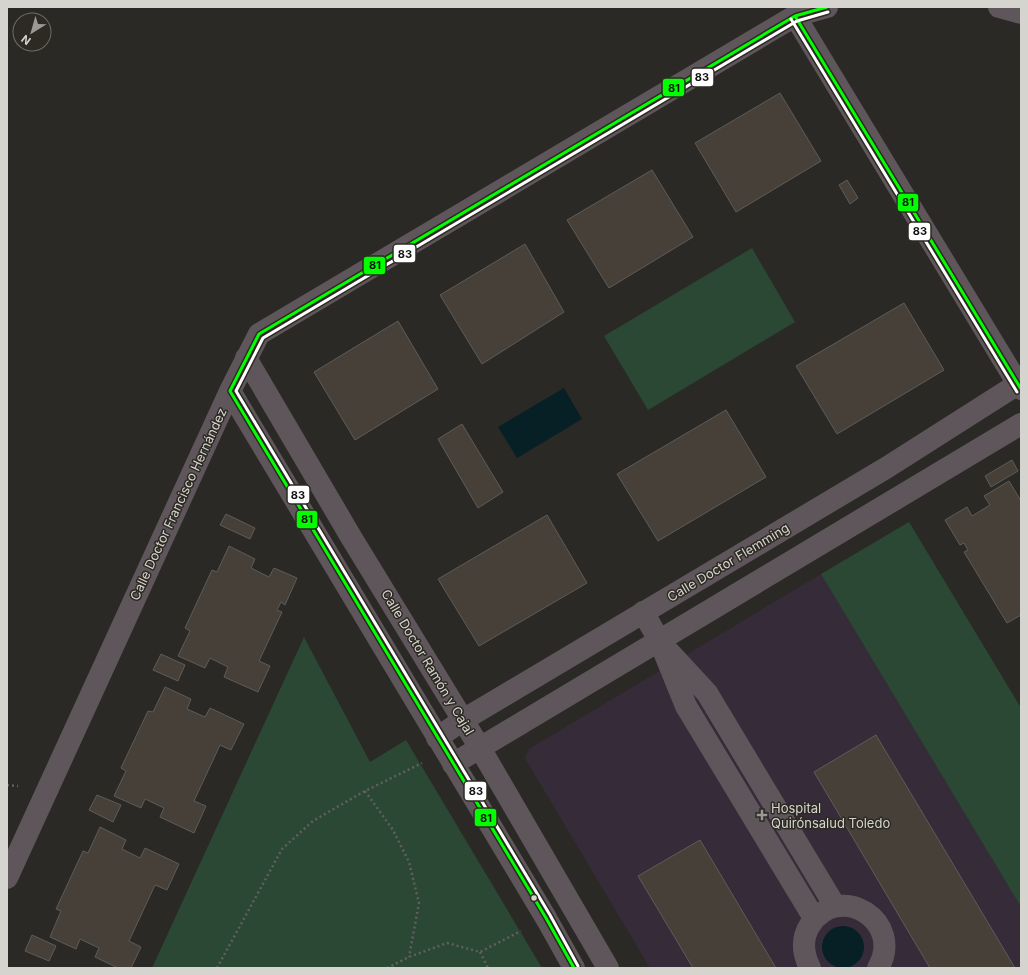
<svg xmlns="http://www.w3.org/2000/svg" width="1028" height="975" viewBox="0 0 1028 975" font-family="Inter,sans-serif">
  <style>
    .medical { fill: #362c39 }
    .green { fill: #2a4834 }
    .water { fill: #062025 }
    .building { fill: #464038; stroke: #5e5c59 }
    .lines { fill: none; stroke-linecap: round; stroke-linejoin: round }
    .path { stroke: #645e61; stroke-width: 2.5; stroke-dasharray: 2 3; stroke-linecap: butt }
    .minor { stroke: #5f565c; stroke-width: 22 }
    .bus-1-casing { stroke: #2d2a23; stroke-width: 6 }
    .bus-2-casing { stroke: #2d2a23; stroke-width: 6 }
    .bus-1 { stroke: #02ff00; stroke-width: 3 }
    .bus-2 { stroke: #fff; stroke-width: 3 }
    .poi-dot { fill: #9a9894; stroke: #2d2a23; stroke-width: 1.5 }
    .bus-dot { fill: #d6d4cf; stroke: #2d2a23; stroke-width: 1.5 }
    .labels { text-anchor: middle; stroke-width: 3; stroke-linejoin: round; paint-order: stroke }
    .street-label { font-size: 13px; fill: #d6d4cf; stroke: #2d2a23 }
    .poi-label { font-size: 13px; fill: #d6d4cf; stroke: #2d2a23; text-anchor: start }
    .line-badge { stroke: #2d2a23; stroke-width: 1.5 }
    .pale-badge-label { font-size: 11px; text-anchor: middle; font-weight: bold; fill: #111 }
  </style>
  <rect width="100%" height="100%" fill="#2b2925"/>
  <path class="medical" d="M821,574L1021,907V968H650L525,758L529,749Z"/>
  <path class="green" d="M752,248L795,322L648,410L604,336Z
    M909,522L1021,708V907L821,574Z
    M304,637L370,762L406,740L542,968H152Z"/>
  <path class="water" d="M564,388L582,419L517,458L498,427Z
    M822 947a21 21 0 1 1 42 0a21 21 0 1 1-42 0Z"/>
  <path class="building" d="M780,93L821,161L736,212L695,143Z
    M652,170L693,237L609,288L567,220Z
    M847,180L858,198L850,204L839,185Z
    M525,244L564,312L482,364L440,295Z
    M904,303L944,370L837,434L796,366Z
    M398,321L438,389L355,440L314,372Z
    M726,410L766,477L658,541L617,474Z
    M462,424L503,492L478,508L438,439Z
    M1012,460L1018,471L991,487L985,476Z
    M1009,481L1021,501V615L1007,623L964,552L968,550L964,543L960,545L945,520L967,507L972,516L990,505L984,496Z
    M226,514L255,528L250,539L220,525Z
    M547,515L587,583L479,646L438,579Z
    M229,546L255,559L251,568L269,577L274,568L297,578L285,605L281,602L277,610L282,612L259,661L270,666L258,692L224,677L228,667L210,658L205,668L178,656L190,631L185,628L212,570L217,572Z
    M161,654L185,665L178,681L153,670Z
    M165,687L191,699L187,709L205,717L210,708L244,724L231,750L220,745L194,801L206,806L194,833L160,817L164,808L145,799L141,808L114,796L126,771L121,768L148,711L153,712Z
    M876,735L1015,968H930L814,772Z
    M97,795L121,805L113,822L89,810Z
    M100,827L126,840L122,849L140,858L145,848L179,864L167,890L155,885L129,941L141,947L131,968H118L95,957L99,948L80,939L76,949L50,937L61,911L56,909L83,851L88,853Z
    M700,840L776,968H693L638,876Z
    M32,935L56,946L49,961L25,951Z"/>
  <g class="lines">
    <path class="path" d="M7,785L18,786
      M365,791L393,830L409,862L419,903L409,957
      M480,952L488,968
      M217,968L282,849L313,821L365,791L422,763
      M387,968L409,957L447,943L480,952L521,931"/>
    <path class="minor" d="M999,7L1021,13
      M795,16L1021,389
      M246,358L351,537L480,748L608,968
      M230,391L546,918L574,968
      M643,612L660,642L686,706L814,918
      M670,653L707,693L835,906
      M437,738L463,720L886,468L1018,384
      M453,764L1021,424
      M7,878L230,391L259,334L795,16L827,7
      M810,968C803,954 801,939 810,925C840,880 905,922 878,968"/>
    <g class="bus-1-casing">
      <path id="bus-1" d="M795,16L1021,389
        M574,968L546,918L230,391L259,334L795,16L827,7"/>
    </g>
    <g class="bus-2-casing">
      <path id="bus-2" d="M791,19L1017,392
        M578,966L550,915L236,391L263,338L797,21L828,12"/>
    </g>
    <use href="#bus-1" class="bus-1"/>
    <use href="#bus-2" class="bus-2"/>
  </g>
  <path class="poi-dot" d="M760 809h4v4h4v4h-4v4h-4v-4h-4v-4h4z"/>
  <circle class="bus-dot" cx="534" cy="898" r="3.5"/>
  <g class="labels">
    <g class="street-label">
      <text transform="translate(178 504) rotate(-65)" y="5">Calle Doctor Francisco Hernández</text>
      <text transform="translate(728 562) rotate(-31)" y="5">Calle Doctor Flemming</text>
      <text transform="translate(428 662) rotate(59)" y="5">Calle Doctor Ramón y Cajal</text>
    </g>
    <g class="poi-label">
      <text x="771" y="813">Hospital<tspan x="771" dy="15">Quirónsalud Toledo</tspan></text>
    </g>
  </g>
  <g class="line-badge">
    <rect x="691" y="68" width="23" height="19" rx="4" fill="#fff"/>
    <rect x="662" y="78" width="23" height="19" rx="4" fill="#02ff00"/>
    <rect x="897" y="193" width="22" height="19" rx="4" fill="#02ff00"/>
    <rect x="908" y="222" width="23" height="19" rx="4" fill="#fff"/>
    <rect x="393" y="244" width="23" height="19" rx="4" fill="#fff"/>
    <rect x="363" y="256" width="23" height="19" rx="4" fill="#02ff00"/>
    <rect x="287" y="485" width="23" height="19" rx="4" fill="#fff"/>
    <rect x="296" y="510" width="22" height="19" rx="4" fill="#02ff00"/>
    <rect x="464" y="781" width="23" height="20" rx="4" fill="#fff"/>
    <rect x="474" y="808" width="23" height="19" rx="4" fill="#02ff00"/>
  </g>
  <g class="pale-badge-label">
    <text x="702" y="81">83</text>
    <text x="674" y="92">81</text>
    <text x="908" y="206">81</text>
    <text x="920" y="235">83</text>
    <text x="405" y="258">83</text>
    <text x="375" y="269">81</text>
    <text x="298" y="499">83</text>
    <text x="307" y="523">81</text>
    <text x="476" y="795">83</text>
    <text x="486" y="822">81</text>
  </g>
  <rect width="1028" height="975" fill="none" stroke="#d6d4cf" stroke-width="16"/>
  <g transform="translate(32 32) rotate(217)"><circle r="19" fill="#2d2a23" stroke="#716e68"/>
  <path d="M0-3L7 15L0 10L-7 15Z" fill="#9a9894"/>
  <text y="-6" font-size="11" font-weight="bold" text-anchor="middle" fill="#d6d4cf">N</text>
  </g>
</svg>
